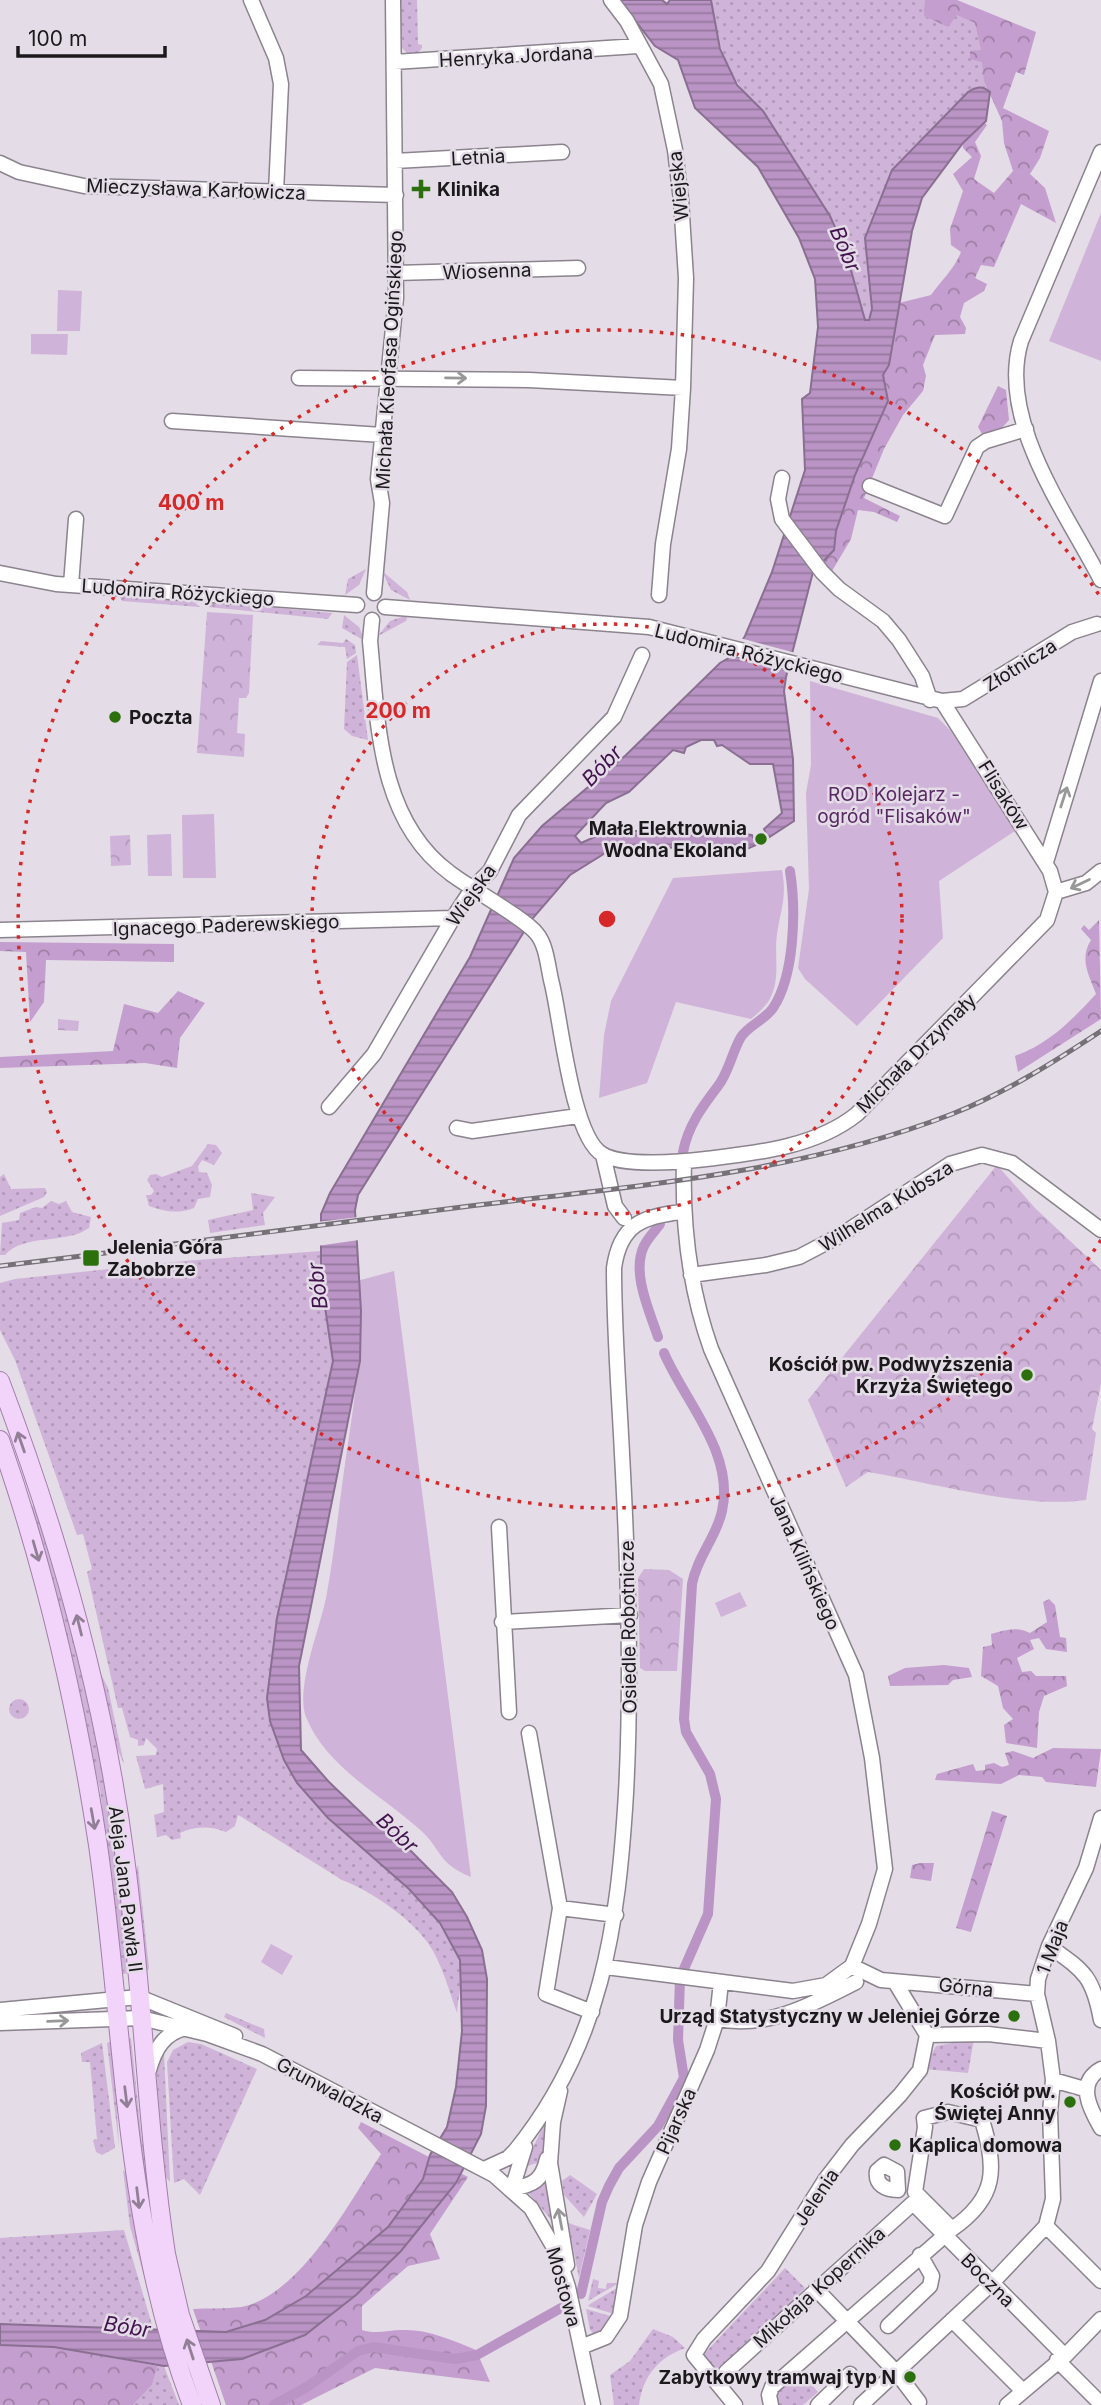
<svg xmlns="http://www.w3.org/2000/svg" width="1101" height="2405" viewBox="0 0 1101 2405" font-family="Inter,sans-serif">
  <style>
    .grass { fill: url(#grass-dots) }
    .forest { fill: url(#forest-crowns) }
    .park { fill: url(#park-crowns) }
    .garden { fill: #d0b3d8 }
    .water { fill: url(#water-rules); stroke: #8a6f92; stroke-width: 2 }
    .pier { fill: #e4dce7 }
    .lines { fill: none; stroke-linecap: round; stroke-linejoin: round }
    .canal { stroke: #b994c4; stroke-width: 10 }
    .minor-casing { stroke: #8b838d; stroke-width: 17 }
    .major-casing { stroke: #a17eaa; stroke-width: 20 }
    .minor { stroke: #fff; stroke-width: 14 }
    .major { stroke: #f2d3fa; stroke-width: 18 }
    .rail-casing { stroke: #757177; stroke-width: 5 }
    .rail { stroke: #e4dce7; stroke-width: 2.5; stroke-dasharray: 8; stroke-linecap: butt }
    .oneway { stroke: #989899 }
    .oneway2 { stroke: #917f96 }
    .ring { fill: none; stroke: #d62828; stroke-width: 3.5; stroke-dasharray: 3.5 7 }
    .poi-dot { fill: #2c700e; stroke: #e4dce7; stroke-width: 2.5 }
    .labels { text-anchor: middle; stroke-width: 5; stroke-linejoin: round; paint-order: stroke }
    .street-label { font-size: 19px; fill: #1b191c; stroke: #e4dce7 }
    .poi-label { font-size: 19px; font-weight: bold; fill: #1b191c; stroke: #e4dce7; text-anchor: end }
    .park-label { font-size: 19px; fill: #572863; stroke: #e4dce7 }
    .water-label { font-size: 21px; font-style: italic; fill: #42134e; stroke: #e4dce7 }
    .centre { fill: #d62828; stroke: #e4dce7; stroke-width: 3.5 }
    .ring-label { font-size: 21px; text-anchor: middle; font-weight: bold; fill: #d62828; stroke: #e4dce7; stroke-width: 5; stroke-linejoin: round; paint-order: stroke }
  </style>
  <defs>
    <pattern id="grass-dots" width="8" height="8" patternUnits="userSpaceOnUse" patternTransform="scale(1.75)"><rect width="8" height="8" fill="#d0b3d8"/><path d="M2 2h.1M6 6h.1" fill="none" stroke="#b299b9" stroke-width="1.8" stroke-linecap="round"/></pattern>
    <pattern id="forest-crowns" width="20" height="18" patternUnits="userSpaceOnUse" patternTransform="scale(1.75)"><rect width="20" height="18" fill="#c49ece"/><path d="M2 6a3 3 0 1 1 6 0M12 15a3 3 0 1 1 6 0" fill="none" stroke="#9e80a6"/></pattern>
    <pattern id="park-crowns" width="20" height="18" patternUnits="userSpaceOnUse" patternTransform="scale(1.75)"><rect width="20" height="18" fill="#d0b3d8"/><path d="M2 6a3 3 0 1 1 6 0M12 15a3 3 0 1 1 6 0" fill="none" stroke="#b299b9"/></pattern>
    <pattern id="water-rules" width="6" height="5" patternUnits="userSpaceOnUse" patternTransform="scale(1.75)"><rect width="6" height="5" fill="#b994c4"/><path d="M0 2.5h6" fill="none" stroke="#96789e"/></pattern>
  </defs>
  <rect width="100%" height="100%" fill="#e4dce7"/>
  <path class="grass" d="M399,0H417L418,44L422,45V48L418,53H407L402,48V38H398Z
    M711,0H953L979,22L990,92H968L892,170L865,238L872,309L869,320L863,319L763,112C723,72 721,54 711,0Z
    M366,569L359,585L345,595L348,579Z
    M382,571L407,592L410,600L391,590Z
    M119,595L193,601L200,607L122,601Z
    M215,602L332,613L328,619L208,607Z
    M344,615L359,627L365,641L342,628Z
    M408,615L406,621L378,636L390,621Z
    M346,639L355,645L356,653L347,659L345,647L317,645L321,641L343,643Z
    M357,655L368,740L352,736L344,729L347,662Z
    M208,1144L216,1145L222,1153L214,1165L202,1160L198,1166L199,1172L207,1173L212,1185L210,1197L198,1199L194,1208C178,1214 165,1212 149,1206L146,1195H151L154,1191L147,1180L150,1175L156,1174L162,1177L192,1166Z
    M4,1174L11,1189L45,1188L47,1192L44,1197L0,1216V1177Z
    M251,1193L275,1197L263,1213L265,1225L210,1233L208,1220L253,1210Z
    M51,1201L59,1204L66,1201L72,1212L91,1217L89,1228C65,1245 24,1233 5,1255H0L2,1223L19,1220L20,1213L36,1207L42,1208Z
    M321,1251V1280L333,1361L267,1698C282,1806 360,1833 425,1906C437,1920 456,1941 460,1960C464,1975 458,1997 457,2013C449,1991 442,1963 428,1943C409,1917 371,1891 342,1880L240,1816L238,1815L235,1826L226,1832C210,1826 196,1826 180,1833L181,1838L172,1840L166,1835L157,1837L154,1815L164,1812L163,1784L145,1789L136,1756L156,1755L157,1749L146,1738L144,1745L138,1746V1740L130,1737L122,1708H118L87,1572L92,1569L83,1534L77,1535L15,1360L0,1330V1283L15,1279L184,1261Z
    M34,1505L89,1692L117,1855L130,1973L123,1974L100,1790L30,1507Z
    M97,1666L108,1688L124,1764L116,1746Z
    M9 1709a10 10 0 1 1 20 0a10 10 0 1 1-20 0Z
    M138,1865L149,1968L147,1972L135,1872Z
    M226,2013L264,2029L265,2038L224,2017Z
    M131,2038L142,2141L152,2188L161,2292L124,2039Z
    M974,2039L968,2073L924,2069L936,2046Z
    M113,2040L119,2146L107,2043Z
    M188,2042L201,2044L257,2069L200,2195L184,2179L174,2183L167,2062L173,2050Z
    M102,2043L115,2148L102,2155L96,2152L93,2140L97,2139L90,2062H82L81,2053Z
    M161,2049L164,2054L170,2182L163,2174L156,2071Z
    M546,2120L543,2161L524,2167Z
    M123,2170L127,2174L146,2283L130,2226Z
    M570,2175L597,2194L584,2217L564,2195L562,2181Z
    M545,2182L554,2222H553L528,2192Z
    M568,2223L590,2230L579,2278Z
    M124,2230L153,2328L150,2331L0,2324V2238Z
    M785,2268L805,2288L717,2375L702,2356Z
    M593,2279L599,2281L598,2288L606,2289L607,2283H619L588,2301Z
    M617,2288L614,2314L588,2306L590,2304Z
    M586,2309L614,2317L606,2327L594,2334L590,2330Z
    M653,2329L673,2337L685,2348C658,2358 643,2376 639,2405H614L610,2375L630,2361Z
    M158,2366H164L179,2405H133L152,2385Z
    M799,2369L818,2392L803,2405H778L774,2399L775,2391Z"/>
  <path class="forest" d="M925,0H957L1036,32L1024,75L1016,72L1003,108L1049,131L1040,158L1030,174L1045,188L1056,223L1021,204L994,267L981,265L975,278L987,284L984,291L964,303L960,317L966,328L965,334L935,335L923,365L926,376L923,391L903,415L884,449L864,498L900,516L897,522L874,512L858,510L851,539L832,571L826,569L818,553L834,550L836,531L855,475L888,401L883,375L889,365L899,303L931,295C941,281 955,268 961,252L951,245L950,229L963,191L953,174L972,157L963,148L962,140L981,120L987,125L975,142L981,156L974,179L994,193L1013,171L1004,143L1002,121L984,81L982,62L970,59V51L981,50L975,23L957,15L948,27L924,16Z
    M998,386L1006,390L1009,420L1001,429L982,434L978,427Z
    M1099,920L1101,1019L1018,1072L1015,1056C1050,1043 1071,1021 1096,994C1089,975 1079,959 1091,940L1081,929L1084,925L1089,930Z
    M0,942L174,944V962L46,960L44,1002L30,1022L26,952L0,951Z
    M178,991L205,1003L180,1038L177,1068L145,1063L0,1068V1057L113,1051L124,1004L158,1013Z
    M1049,1599L1055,1605L1060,1637L1066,1638L1067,1652L1046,1649L1039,1638L1030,1640L1034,1649L1017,1658L1022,1672L1031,1671L1036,1676H1066L1067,1686L1044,1696L1039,1712L1037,1748L1006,1743L1004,1725L1013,1719L1003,1708L998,1686L981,1676L983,1647L992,1645L991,1634C1005,1630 1017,1626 1030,1633L1047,1622L1043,1602Z
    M944,1665L969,1668L972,1677L953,1680L948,1685L890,1686L888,1676L905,1668Z
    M1053,1748L1101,1749L1096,1787L1046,1782L1042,1777L1019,1775L1001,1784L935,1780L937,1774L973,1764L976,1771L985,1770V1765L994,1763L1002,1767L1009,1765L1005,1753L1013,1751L1033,1758Z
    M992,1811L1007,1816L971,1932L956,1928Z
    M920,1863H934L931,1881L910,1878L912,1865Z
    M361,2122L468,2177L430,2234L440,2259L408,2266L362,2306V2330C378,2335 390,2329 406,2330C430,2330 454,2341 476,2350L490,2382L375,2368L301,2405H226L193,2309C208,2308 226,2309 241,2307C300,2296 351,2200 381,2154L358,2128Z
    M0,2345L54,2347L158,2366L152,2385L133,2405H0Z"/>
  <path class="park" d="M207,612L253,615L249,693L246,698H239L237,733L245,734L244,757L197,753Z
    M130,835L131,865L111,866L110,836Z
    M58,1019L79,1021L78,1031L58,1030Z
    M997,1165L1035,1208L1101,1270V1384L1092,1429L1096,1433L1086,1500C1023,1509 933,1483 868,1472L846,1487L808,1400Z
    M644,1569L669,1570L683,1579L677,1671H645L640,1668L638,1578Z"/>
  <path class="garden" d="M1101,213V361L1049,341Z
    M58,290L82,291L80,331H57Z
    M31,334H68L67,355L31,354Z
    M810,681L938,718L951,731L1015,831L939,881L943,938L857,1026L805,979L798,968L809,889L806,793L811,765Z
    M214,814L216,878H183L182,815Z
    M171,834L172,876H148L147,835Z
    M782,870C787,897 781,908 777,934C774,954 780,975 772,994C769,1004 759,1012 751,1019L676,1002L647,1083L599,1098L604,1035L611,1001L673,878Z
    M394,1271L471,1877C435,1862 443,1849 418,1828C380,1794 326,1767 306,1717C295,1689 320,1628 326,1598C334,1556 338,1513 344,1471C353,1408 365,1346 357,1281Z
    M740,1592L747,1606L721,1617L715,1603Z
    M271,1944L293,1956L282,1975L261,1962Z"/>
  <path class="water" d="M619,0H662L667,4L670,0H711L720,49L737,85L763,111L830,216L845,249L865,320H869L872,309L865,238L892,170L968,92C976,87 982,85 990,92L986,121L963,143L922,198L912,231L889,365L883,375L888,401L855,475L836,531L834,550L813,572L786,677L784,691L793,759L794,821L768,838L764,829L782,813L773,764H750L722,745L717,746L714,740H701L686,747L684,753L673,750L629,792L606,803L575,836L581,843L608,831H643L692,823L752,835L756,845L742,851L718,853L666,847L607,852L570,875L532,919L358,1195L355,1210L361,1311L360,1361L299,1666L301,1750L329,1782L374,1825L394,1834L452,1892L467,1917L482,1950L487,1979L486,2106L481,2134L456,2183L401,2251L356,2295L305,2335L242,2359L164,2366L54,2347L0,2345V2324L226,2332L265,2320L306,2296L388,2227L423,2179L430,2155L447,2127L456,2087L462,2031L460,1960L440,1923L409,1889L328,1818L297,1783L284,1760L270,1721L267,1698L277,1618L333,1361L321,1280V1214L330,1193L470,957L514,858L542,826L626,755L720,663L732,656L745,636L772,572L805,470L802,399L810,393L818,327L815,279L799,238L758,167L695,108L678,60L655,46Z"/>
  <path class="pier" d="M740,638L796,653L791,672L728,655Z
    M359,1217V1240L317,1246V1222Z"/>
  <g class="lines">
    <path class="canal" d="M683,1152C688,1126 702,1107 718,1086C729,1072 732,1052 741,1037C749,1025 765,1020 773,1008C795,975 796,909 790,871
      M658,1337C650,1312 631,1273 644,1246C648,1238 654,1232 660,1224
      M581,2294L602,2202L609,2186L619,2168L658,2126L684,2078L678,2040L680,1978L708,1914L716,1799L710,1774L686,1732L684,1719L692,1584C697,1557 717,1536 722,1511C735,1453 685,1402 664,1353
      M274,2405L307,2387L358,2351L373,2347L455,2359L477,2355L561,2308"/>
    <g class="minor-casing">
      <path id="minor" d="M251,0L276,58L281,84L276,192
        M611,0L627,21L661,84L675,150L681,200L686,278L683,388L679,449L663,544L659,595
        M394,62L638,46
        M1101,152L1021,341C997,420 1066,512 1101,580
        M395,161L562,152
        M0,163L19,172L84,186L396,195
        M396,273L578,268
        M299,378L529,380L683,388
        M172,421L382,435
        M782,478L778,499L782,519L822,572L839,589L883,621L899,640L922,676L930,700
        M870,486L945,516L977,447L986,441L1026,429
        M0,573L56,584L357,605
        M71,585L76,519
        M374,593L382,503L378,479L396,298L393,0
        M385,607L649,627L942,701L963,699L1072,632L1097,624
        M372,620L370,641C378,723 378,820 450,873C469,888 525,918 537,934C547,946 548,969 552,984C561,1021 572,1136 602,1154C622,1167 682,1162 706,1159C757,1153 816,1147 857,1114L1047,920L1056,892L1050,871L942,701
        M1046,862L1101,681
        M1056,892L1086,883L1101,871
        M0,930L453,918
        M329,1107L374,1054L453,918L472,889L490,871L519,815L614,717L642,655
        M457,1128L472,1131L578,1116
        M603,1155L615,1206L624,1218
        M691,1275L766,1265L799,1257L841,1235L950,1164L982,1155L1012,1163L1101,1230
        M499,1527L509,1712
        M502,1622L630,1615
        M529,1733L560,1908L616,1915
        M560,1908L546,1994L592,2012
        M1049,1946C1084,1971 1093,1976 1101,2020
        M852,1966L881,1980L1037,1994
        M606,1967L793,1991L826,1985L852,1966L869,1924L885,1869L872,1758L856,1675L711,1349C689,1287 682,1227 684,1162
        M0,2010L139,1997L235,2036
        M717,2019C768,2029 811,2005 856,1982
        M0,2023L141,2018L207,2034L262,2054L494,2175L531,2208L557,2253L568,2287L593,2405
        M927,2035L988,2034L1048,2041
        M1101,2069C1076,2083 1090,2109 1101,2128
        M149,2070C155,2049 164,2033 186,2028
        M1053,2080L1081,2088
        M560,2091L553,2122L550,2163L567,2265
        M948,2112L982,2120C997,2169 997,2198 952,2229L915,2192L925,2127L924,2118Z
        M884,2165L897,2172L898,2190C886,2190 875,2185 877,2171Z
        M484,2169L508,2158L515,2151C602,2044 618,1926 626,1793C632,1680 628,1567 622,1454C619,1392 614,1330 614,1268C620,1225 642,1216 682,1212
        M512,2189L525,2147
        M512,2189C533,2185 542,2181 547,2159
        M1046,2226L1101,2281
        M816,2289L897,2373L919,2402
        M952,2320L1023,2391
        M888,2326L930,2286L932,2276L920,2255
        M581,2347L606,2337L620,2316L635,2225L649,2182L707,2050L717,2019L721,1982
        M1057,2360L1101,2404
        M726,2372L913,2203L1065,2356
        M735,2405L694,2355L704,2339L768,2271L825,2180L852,2145L900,2095L920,2070L927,2035L895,1982
        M771,2405L769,2395L772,2387L951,2230
        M818,2405L850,2374
        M861,2405L991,2284L1046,2226L1053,2199L1050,2112L1053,2080L1048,2041L1037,1994L1038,1979L1049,1946L1086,1868L1101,1818
        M1007,2405L1065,2356L1101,2319"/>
    </g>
    <g class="major-casing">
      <path id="major" d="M0,1381C58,1534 104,1695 125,1858C143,1989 146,2122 166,2254L180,2315L211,2405
        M0,1440C46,1571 77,1707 98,1845C125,2034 123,2223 192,2405"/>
    </g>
    <use href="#minor" class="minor"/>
    <use href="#major" class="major"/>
    <g class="rail-casing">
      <path id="rail" d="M0,1266C157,1247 314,1226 470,1206C632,1186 798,1174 952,1114C1005,1093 1054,1062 1101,1031"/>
    </g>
    <use href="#rail" class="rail"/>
  </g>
  <defs><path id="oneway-shaft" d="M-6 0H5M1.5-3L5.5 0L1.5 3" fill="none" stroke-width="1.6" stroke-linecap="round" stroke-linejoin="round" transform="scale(1.75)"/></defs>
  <g class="oneway">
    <use href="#oneway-shaft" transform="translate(456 378) rotate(1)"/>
    <use href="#oneway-shaft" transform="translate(1064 797) rotate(-72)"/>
    <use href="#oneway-shaft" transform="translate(1080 884) rotate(154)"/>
    <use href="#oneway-shaft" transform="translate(58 2021) rotate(-2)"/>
    <use href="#oneway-shaft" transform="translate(560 2219) rotate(-101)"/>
  </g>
  <g class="oneway2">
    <use href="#oneway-shaft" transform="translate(21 1442) rotate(-109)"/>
    <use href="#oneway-shaft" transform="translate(36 1551) rotate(74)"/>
    <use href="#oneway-shaft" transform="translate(79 1625) rotate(-104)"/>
    <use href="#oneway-shaft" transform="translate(93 1819) rotate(80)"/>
    <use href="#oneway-shaft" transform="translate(126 2097) rotate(83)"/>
    <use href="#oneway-shaft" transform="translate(138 2198) rotate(83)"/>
    <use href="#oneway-shaft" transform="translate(190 2349) rotate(-108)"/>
  </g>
  <g class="ring">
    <circle cx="607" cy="919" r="295"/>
    <path d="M1101 1240A589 589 0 1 1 1101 598"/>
  </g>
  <g class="poi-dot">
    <path d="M417.5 178.5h7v7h7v7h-7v7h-7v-7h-7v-7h7z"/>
    <circle cx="115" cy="717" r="7"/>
    <circle cx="761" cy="839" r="7"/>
    <rect x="82" y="1249" width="18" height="18" rx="3.5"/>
    <circle cx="1027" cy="1375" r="7"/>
    <circle cx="1014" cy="2016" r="7"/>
    <circle cx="1070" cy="2102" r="7"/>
    <circle cx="895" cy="2145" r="7"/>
    <circle cx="910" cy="2377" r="7"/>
  </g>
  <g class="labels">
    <g class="street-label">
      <text transform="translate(516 56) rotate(-3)" y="7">Henryka Jordana</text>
      <text transform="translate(478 157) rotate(-3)" y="7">Letnia</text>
      <text transform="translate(678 186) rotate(-96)" y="7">Wiejska</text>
      <text transform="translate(196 189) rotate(2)" y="7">Mieczysława Karłowicza</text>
      <text transform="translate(487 271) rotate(-2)" y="7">Wiosenna</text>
      <text transform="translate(389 360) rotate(-87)" y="7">Michała Kleofasa Ogińskiego</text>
      <text transform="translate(178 592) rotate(4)" y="7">Ludomira Różyckiego</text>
      <text transform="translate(749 653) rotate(14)" y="7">Ludomira Różyckiego</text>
      <text transform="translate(1020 665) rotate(-32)" y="7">Złotnicza</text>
      <text transform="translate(1004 795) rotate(58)" y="7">Flisaków</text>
      <text transform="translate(471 895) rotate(-55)" y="7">Wiejska</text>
      <text transform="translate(226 925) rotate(-2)" y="7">Ignacego Paderewskiego</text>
      <text transform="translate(916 1053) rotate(-45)" y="7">Michała Drzymały</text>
      <text transform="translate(886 1206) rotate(-32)" y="7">Wilhelma Kubsza</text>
      <text transform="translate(805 1562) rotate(66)" y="7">Jana Kilińskiego</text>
      <text transform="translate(628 1627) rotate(-91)" y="7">Osiedle Robotnicze</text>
      <text transform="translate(126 1889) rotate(83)" y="7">Aleja Jana Pawła II</text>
      <text transform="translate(1052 1947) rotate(-69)" y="7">1 Maja</text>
      <text transform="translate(966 1987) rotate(6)" y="7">Górna</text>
      <text transform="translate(330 2090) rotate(28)" y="7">Grunwaldzka</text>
      <text transform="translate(676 2121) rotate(-66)" y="7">Pijarska</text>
      <text transform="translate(816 2197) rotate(-56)" y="7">Jelenia</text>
      <text transform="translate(988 2280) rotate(45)" y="7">Boczna</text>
      <text transform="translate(564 2287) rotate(74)" y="7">Mostowa</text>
      <text transform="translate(819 2287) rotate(-42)" y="7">Mikołaja Kopernika</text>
    </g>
    <g class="poi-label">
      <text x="437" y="196" text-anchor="start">Klinika</text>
      <text x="129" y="724" text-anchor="start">Poczta</text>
      <text x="747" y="835">Mała Elektrownia<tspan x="747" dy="22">Wodna Ekoland</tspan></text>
      <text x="107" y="1254" text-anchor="start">Jelenia Góra<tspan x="107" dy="22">Zabobrze</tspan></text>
      <text x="1013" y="1371">Kościół pw. Podwyższenia<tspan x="1013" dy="22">Krzyża Świętego</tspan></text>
      <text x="1000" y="2023">Urząd Statystyczny w Jeleniej Górze</text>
      <text x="1056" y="2098">Kościół pw.<tspan x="1056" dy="22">Świętej Anny</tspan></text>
      <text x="909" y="2152" text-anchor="start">Kaplica domowa</text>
      <text x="896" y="2384">Zabytkowy tramwaj typ N</text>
    </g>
    <g class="park-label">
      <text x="894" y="801">ROD Kolejarz -<tspan x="894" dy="22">ogród "Flisaków"</tspan></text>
    </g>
    <g class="water-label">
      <text transform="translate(845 249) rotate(67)" y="7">Bóbr</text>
      <text transform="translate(602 766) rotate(-46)" y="7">Bóbr</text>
      <text transform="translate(318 1286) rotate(-97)" y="7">Bóbr</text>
      <text transform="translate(397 1833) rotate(43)" y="7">Bóbr</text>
      <text transform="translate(127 2327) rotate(9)" y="7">Bóbr</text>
    </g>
  </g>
  <circle cx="607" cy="919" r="10" class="centre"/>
  <g class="ring-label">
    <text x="191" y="510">400 m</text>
    <text x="398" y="718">200 m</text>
  </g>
  <path d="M18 46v10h147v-10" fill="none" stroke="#1b191c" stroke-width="3.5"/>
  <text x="28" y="46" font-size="21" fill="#1b191c" stroke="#e4dce7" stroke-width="5" paint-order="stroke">100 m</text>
</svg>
